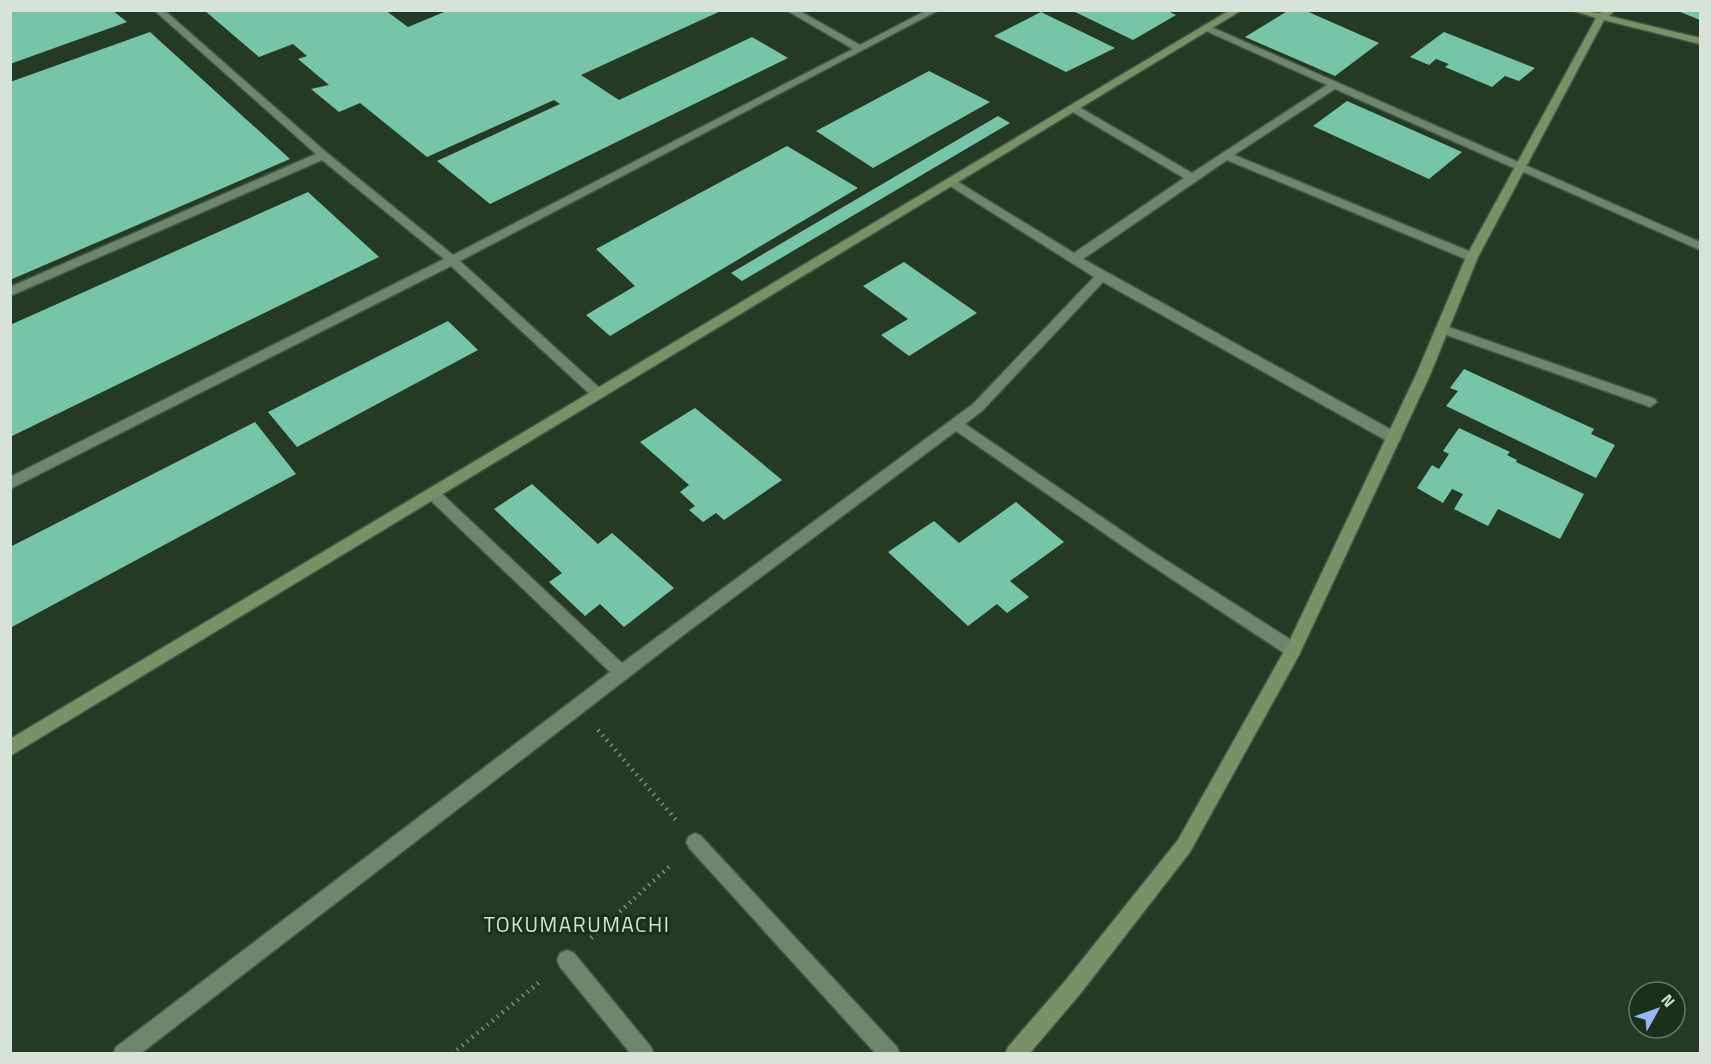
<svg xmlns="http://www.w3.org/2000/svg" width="1711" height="1064" viewBox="0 0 1711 1064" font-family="'Titillium Web',sans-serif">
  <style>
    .building { fill: #77c5a8 }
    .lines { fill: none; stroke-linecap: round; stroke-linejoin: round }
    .lane-casing { stroke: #455745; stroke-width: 3 }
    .street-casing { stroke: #455745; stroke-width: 3 }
    .secondary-casing { stroke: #455745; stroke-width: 3 }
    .path { stroke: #7e8f7e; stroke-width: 4.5; stroke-dasharray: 1.5 5; stroke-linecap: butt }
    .lane { fill: #6e866d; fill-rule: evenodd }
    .street { fill: #6e866d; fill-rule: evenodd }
    .secondary { fill: #7a9066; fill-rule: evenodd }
    .labels { text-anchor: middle; stroke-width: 6; stroke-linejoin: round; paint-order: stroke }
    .near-quarter-label { font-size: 21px; letter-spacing: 1.5px; fill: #d6e3d6; stroke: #1b301b }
  </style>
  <rect width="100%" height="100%" fill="#253a24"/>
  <path class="building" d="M10,10H112L127,22L10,64Z
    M204,10H385L408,27L449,10H723L581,75L619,100L752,37L788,58L490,204L437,161L560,104L554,100L427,157L360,103L339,112L311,89L329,85L298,59L307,56L293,44L259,57Z
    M1071,10H1166L1176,15L1133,40Z
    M1289,10H1304L1379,43L1335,76L1245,37Z
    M1700,10V20L1678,11V10Z
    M1041,12L1115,48L1066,72L994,36Z
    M150,32L290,159L10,280V82Z
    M1444,32L1535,68L1519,81L1505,76L1492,87L1445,67L1449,64L1436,59L1429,65L1410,57Z
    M929,71L990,102L873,168L816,131Z
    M1347,101L1462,152L1429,179L1313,126Z
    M998,116L1010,123L742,281L731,273Z
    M787,146L858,188L610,336L586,315L635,286L596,249Z
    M308,192L379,257L10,437V325Z
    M904,262L977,313L909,356L881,335L908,319L863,286Z
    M448,321L478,350L297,447L268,412Z
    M1464,369L1594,429L1591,434L1615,445L1596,478L1446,406L1458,391L1450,388Z
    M695,408L782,480L724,520L716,513L703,522L689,510L695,506L680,492L689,485L640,442Z
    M255,422L296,474L10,628V547Z
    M1459,428L1510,452L1507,455L1517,460L1516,462L1584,494L1560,539L1498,509L1488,526L1454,509L1463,494L1452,489L1443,503L1417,488L1432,465L1439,469L1449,454L1443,451Z
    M532,484L598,544L612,533L674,588L624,627L600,604L585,616L549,582L562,573L494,509Z
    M1016,502L1064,542L1010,581L1029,597L1007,613L997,604L968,626L888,552L934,521L959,543Z"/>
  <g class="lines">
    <g class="lane-casing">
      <path id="lane" d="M154,10H164L327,153L453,255L853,49L786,10H798L860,45L927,10H939L460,261L603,391L605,394L603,397H593L451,266L10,489V477L444,259L322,160L10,296V287L316,154Z"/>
    </g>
    <g class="street-casing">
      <path id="street" d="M1209,26L1700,242V250L1335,89L1234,155L1476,254V260H1468L1227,160L1083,259L1399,434L1401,438L1399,442H1389L1103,282L983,410L965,424L1150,550L1299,645L1301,650L1299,655L1293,657L1287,655L1140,558L956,431L686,633L140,1054H113L116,1047L610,672L428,498L426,494L428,490H438L622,663L973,404L1094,277L947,184V180H955L1074,253L1184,178L1071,111V107H1079L1192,173L1327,85L1206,31L1204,29Z
        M1443,325L1655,399L1657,402L1650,407L1645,405L1438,332L1437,329Z
        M695,833L701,836L897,1047L900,1054H876L689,848L686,842L689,836Z
        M567,950L574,953L651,1047L654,1054H631L560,967L557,960L560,953Z"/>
    </g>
    <g class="secondary-casing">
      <path id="secondary" d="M1230,10H1242L10,756V739Z
        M1571,10L1600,13L1604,10H1615L1609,16L1700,38V44L1604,20L1478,257L1430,375L1299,655L1190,852L1080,994L1029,1054H1005L1008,1047L1066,980L1178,840L1287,646L1416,375L1466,257L1596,18Z"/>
    </g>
    <path class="path" d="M598,730L676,820
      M591,938L672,864
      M452,1054L542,980"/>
    <use href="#lane" class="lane"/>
    <use href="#street" class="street"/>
    <use href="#secondary" class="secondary"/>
  </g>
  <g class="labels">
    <g class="near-quarter-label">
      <text x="577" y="932">TOKUMARUMACHI</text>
    </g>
  </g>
  <rect width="1711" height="1064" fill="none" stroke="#d6e3d6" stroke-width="24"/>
  <g transform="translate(1657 1010) rotate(50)"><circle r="28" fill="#1b301b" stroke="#667866" stroke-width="1.5"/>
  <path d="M0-4.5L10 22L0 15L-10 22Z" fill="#98b6fd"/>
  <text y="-9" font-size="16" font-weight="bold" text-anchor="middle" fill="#d6e3d6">N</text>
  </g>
</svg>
